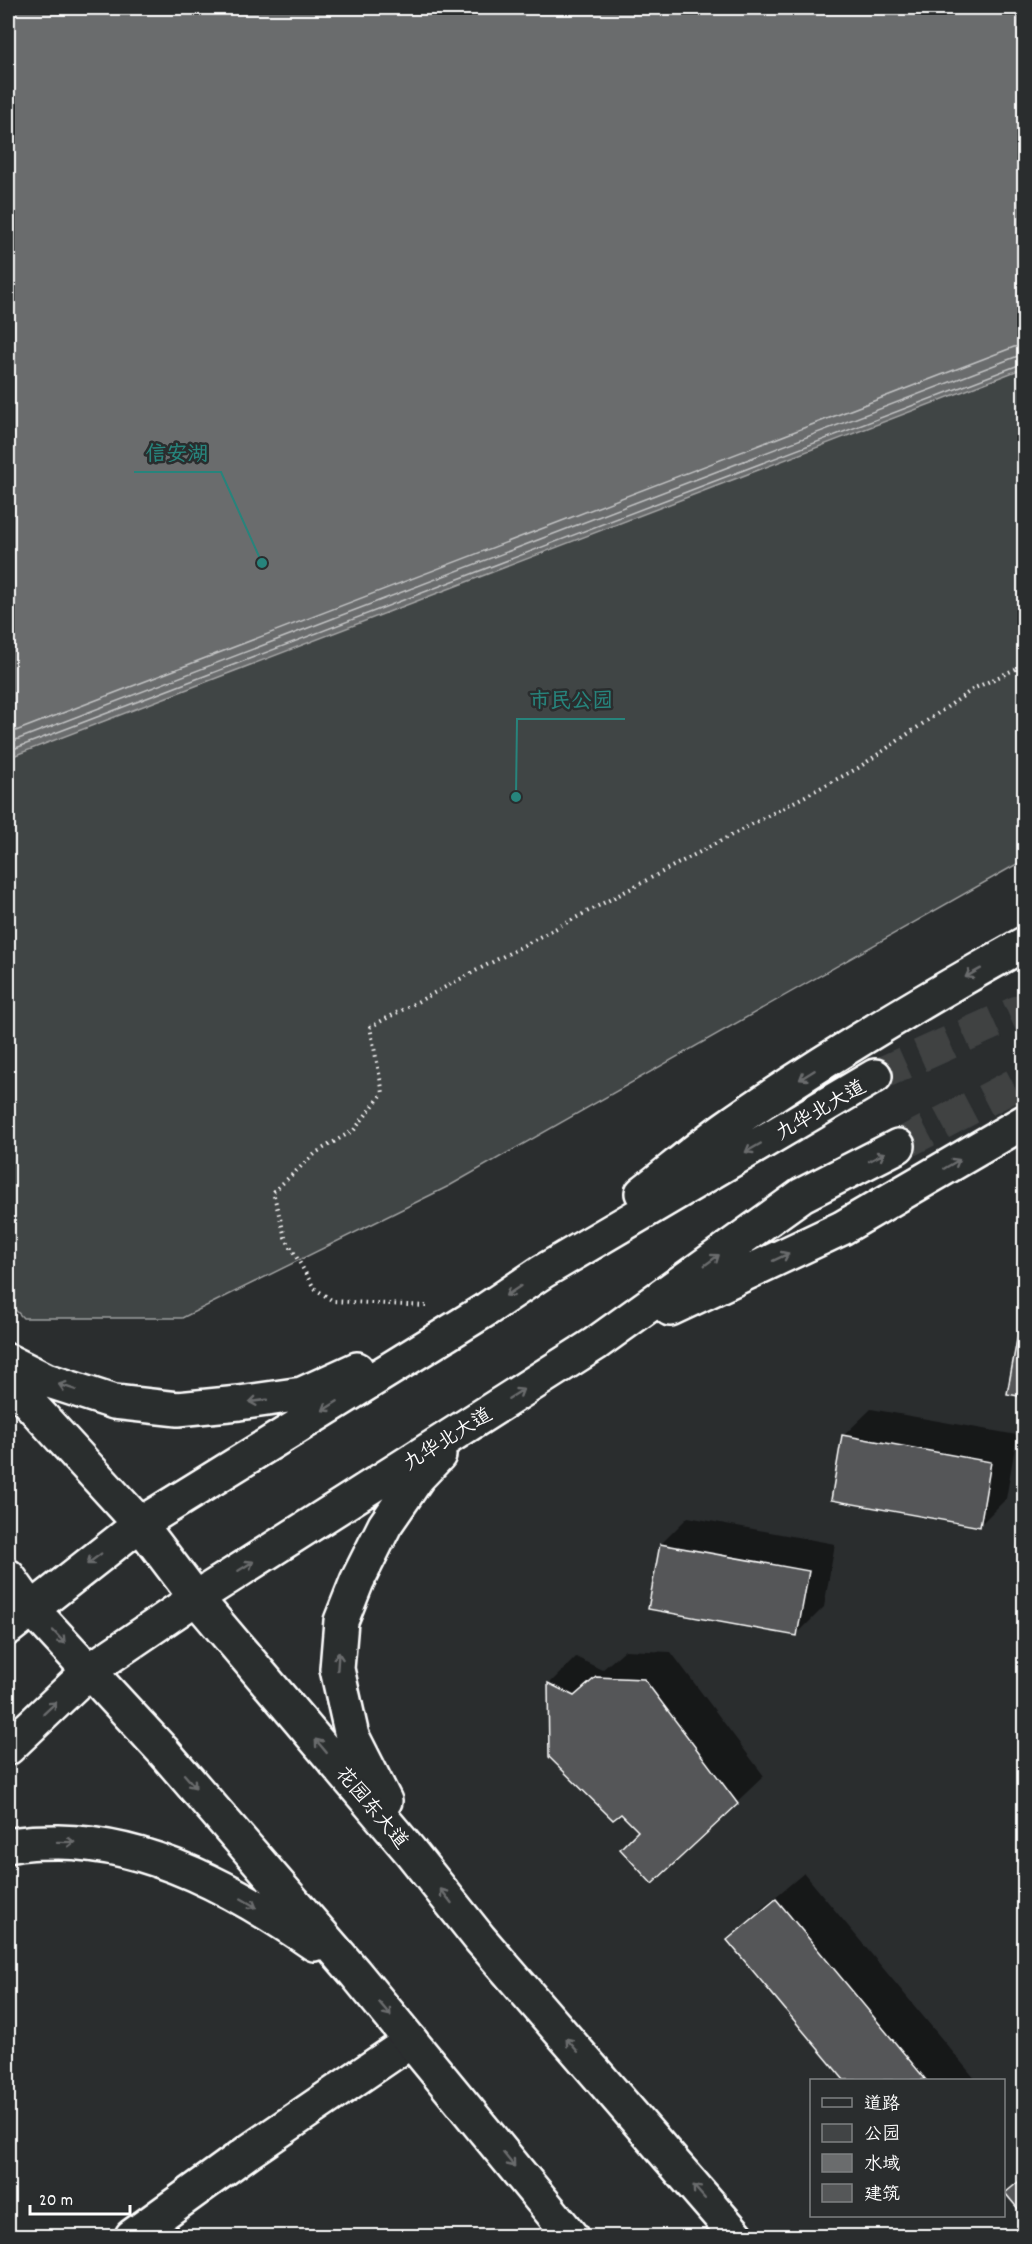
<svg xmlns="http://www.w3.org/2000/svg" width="1032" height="2244" viewBox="0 0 1032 2244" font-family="Dekko,'LXGW WenKai TC',sans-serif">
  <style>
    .green { fill: #414445; stroke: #a0a2a2; stroke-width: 1.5 }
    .water { fill: #6a6c6d; stroke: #a6a7a7; stroke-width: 1.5 }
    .shadow { fill: #0007 }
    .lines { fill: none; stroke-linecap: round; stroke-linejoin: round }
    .shore { stroke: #c3c4c5; stroke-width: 1.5 }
    .building { fill: #555758; stroke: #fff; stroke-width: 1.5 }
    .major-tunnel { stroke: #3f4243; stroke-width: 33; stroke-dasharray: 33 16; stroke-linecap: butt }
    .minor-casing { stroke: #fff; stroke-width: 38 }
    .major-casing { stroke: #fff; stroke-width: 38 }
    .path { stroke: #fff; stroke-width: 4; stroke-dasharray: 1.5 4.5; stroke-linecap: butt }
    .minor { stroke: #2a2d2e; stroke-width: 33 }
    .major { stroke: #2a2d2e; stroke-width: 33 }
    .oneway { stroke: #6a6c6d }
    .labels { text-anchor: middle; stroke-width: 5; stroke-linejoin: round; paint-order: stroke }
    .street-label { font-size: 20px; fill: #fff; stroke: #2a2d2e }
    .leader { fill: none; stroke: #27847c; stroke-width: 2 }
    .callout-dot { fill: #27847c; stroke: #2a2d2e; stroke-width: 2 }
    .callout-label { font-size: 21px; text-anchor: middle; font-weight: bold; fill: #27847c; stroke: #2a2d2e; stroke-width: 5; stroke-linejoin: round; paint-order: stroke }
  </style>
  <rect width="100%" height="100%" fill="#2a2d2e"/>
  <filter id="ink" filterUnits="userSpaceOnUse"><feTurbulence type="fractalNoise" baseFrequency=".0167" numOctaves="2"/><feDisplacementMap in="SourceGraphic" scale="12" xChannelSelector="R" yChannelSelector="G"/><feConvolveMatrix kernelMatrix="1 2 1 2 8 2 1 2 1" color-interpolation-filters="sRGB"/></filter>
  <g filter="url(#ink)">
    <path class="green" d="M1024,365V860L449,1186L182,1318H23L8,1302V733Z"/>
    <path class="water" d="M8,8H1024V368L8,758Z"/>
    <path class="shadow" d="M1024,1325V1396L1009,1393L1020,1330Z
      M871,1409L1017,1435L1006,1499L979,1526L843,1436Z
      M688,1517L835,1544L824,1607L797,1634L661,1544Z
      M625,1650L671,1652L764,1776L652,1882L640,1831L549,1684L576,1657L602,1670Z
      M804,1873L976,2080H846L729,1940L756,1913Z
      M1024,2176V2214L1007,2193Z"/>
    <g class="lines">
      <path class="shore" d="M8,734L1014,347L1024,346
        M8,743L1018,356L1024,355
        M8,751L1024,363"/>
    </g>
    <path class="building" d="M1019,1329L1024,1330V1397L1007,1394Z
      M842,1435L991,1462L980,1527L831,1500Z
      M660,1544L809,1571L797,1636L648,1609Z
      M596,1677L644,1679L738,1804L652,1884L620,1849L638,1831L621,1814L613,1820L549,1757L548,1683L574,1696Z
      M776,1899L926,2080H844L727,1940Z
      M1024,2177V2216L1005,2193Z"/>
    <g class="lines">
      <path class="major-tunnel" d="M875,1076L1024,1009
        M898,1146L1024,1080"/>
      <g class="minor-casing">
        <path id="minor" d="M132,2236L248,2152L411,2041"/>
      </g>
      <g class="major-casing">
        <path id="major" d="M642,1193C669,1172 696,1149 725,1128C820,1061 922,1001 1024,944
          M670,1309L842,1228L1024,1122
          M8,1361L46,1380L114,1402L178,1409L239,1403L302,1394L357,1369
          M8,1380L140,1524L196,1598L410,1851L480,1939L737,2236
          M8,1576L31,1608L164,1752L355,1973L571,2236
          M8,1628L140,1524L487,1309L542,1272L875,1076
          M8,1748L90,1670L196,1598L595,1344L802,1195L898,1146
          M385,1801L352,1736L337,1669L341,1621L357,1581L385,1525L418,1477L439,1455
          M8,1846C25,1842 40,1842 58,1842C152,1843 239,1892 314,1944"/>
      </g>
      <path class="path" d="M426,1306L333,1301L314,1288L285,1237L273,1192L317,1152L354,1130L383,1093L370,1027L858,768L975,688L1024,665"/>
      <use href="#minor" class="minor"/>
      <use href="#major" class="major"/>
    </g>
    <defs><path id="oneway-shaft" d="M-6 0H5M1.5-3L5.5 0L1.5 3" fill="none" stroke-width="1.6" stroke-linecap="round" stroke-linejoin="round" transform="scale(1.5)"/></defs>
    <g class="oneway">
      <use href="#oneway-shaft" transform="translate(973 973) rotate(151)"/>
      <use href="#oneway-shaft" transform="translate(807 1075) rotate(148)"/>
      <use href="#oneway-shaft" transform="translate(753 1148) rotate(150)"/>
      <use href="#oneway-shaft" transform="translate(877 1157) rotate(-27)"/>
      <use href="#oneway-shaft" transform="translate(952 1164) rotate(-30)"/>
      <use href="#oneway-shaft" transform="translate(781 1257) rotate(-25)"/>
      <use href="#oneway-shaft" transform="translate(712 1260) rotate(-36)"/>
      <use href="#oneway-shaft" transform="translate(513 1291) rotate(146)"/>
      <use href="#oneway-shaft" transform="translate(67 1387) rotate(-162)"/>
      <use href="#oneway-shaft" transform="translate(516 1394) rotate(-32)"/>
      <use href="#oneway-shaft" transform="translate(258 1401) rotate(172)"/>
      <use href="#oneway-shaft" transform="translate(330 1406) rotate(148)"/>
      <use href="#oneway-shaft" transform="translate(94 1559) rotate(143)"/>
      <use href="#oneway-shaft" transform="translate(246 1566) rotate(-32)"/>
      <use href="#oneway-shaft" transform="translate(59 1637) rotate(47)"/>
      <use href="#oneway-shaft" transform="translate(338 1661) rotate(-86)"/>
      <use href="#oneway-shaft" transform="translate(50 1708) rotate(-43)"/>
      <use href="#oneway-shaft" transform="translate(321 1746) rotate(-130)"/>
      <use href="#oneway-shaft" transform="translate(190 1781) rotate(49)"/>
      <use href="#oneway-shaft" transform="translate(66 1842) rotate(1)"/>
      <use href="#oneway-shaft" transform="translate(446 1896) rotate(-128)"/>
      <use href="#oneway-shaft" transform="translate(249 1903) rotate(30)"/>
      <use href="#oneway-shaft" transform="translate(385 2009) rotate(50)"/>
      <use href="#oneway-shaft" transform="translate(572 2045) rotate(-131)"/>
      <use href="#oneway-shaft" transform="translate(509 2160) rotate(51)"/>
      <use href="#oneway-shaft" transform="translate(699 2192) rotate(-131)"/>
    </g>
  </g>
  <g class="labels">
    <g class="street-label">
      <text transform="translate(820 1109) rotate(-30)" y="7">九华北大道</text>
      <text transform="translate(447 1438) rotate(-32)" y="7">九华北大道</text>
      <text transform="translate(373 1807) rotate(50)" y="7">花园东大道</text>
    </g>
  </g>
  <path class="leader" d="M262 563L221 472H134M516 797L517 719H625"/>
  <g class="callout-dot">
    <circle cx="262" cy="563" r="6"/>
    <circle cx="516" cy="797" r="6"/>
  </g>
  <g class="callout-label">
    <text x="177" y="460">信安湖</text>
    <text x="571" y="707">市民公园</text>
  </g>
  <rect width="1032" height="2244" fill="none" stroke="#2a2d2e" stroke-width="30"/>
  <rect x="15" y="15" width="1002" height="2214" fill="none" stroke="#fff" stroke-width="2" filter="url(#ink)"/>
  <rect x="810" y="2079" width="195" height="138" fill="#2a2d2e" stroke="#7f8182" stroke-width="1.5"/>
  <rect x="822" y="2098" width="30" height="9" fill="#2a2d2e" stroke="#7f8182" stroke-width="1.5"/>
  <text x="864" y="2109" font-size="18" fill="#ffffff">道路</text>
  <rect x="822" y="2124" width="30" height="18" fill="#414445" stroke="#7f8182" stroke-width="1.5"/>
  <text x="864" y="2139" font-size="18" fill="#ffffff">公园</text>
  <rect x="822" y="2154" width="30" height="18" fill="#6a6c6d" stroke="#7f8182" stroke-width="1.5"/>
  <text x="864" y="2169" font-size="18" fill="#ffffff">水域</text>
  <rect x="822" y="2184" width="30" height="18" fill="#555758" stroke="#7f8182" stroke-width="1.5"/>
  <text x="864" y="2199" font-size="18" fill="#ffffff">建筑</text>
  <path d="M30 2205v9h100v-9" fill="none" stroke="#ffffff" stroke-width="3"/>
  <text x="39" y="2205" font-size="18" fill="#ffffff" stroke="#2a2d2e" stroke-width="4.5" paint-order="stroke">20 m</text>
</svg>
